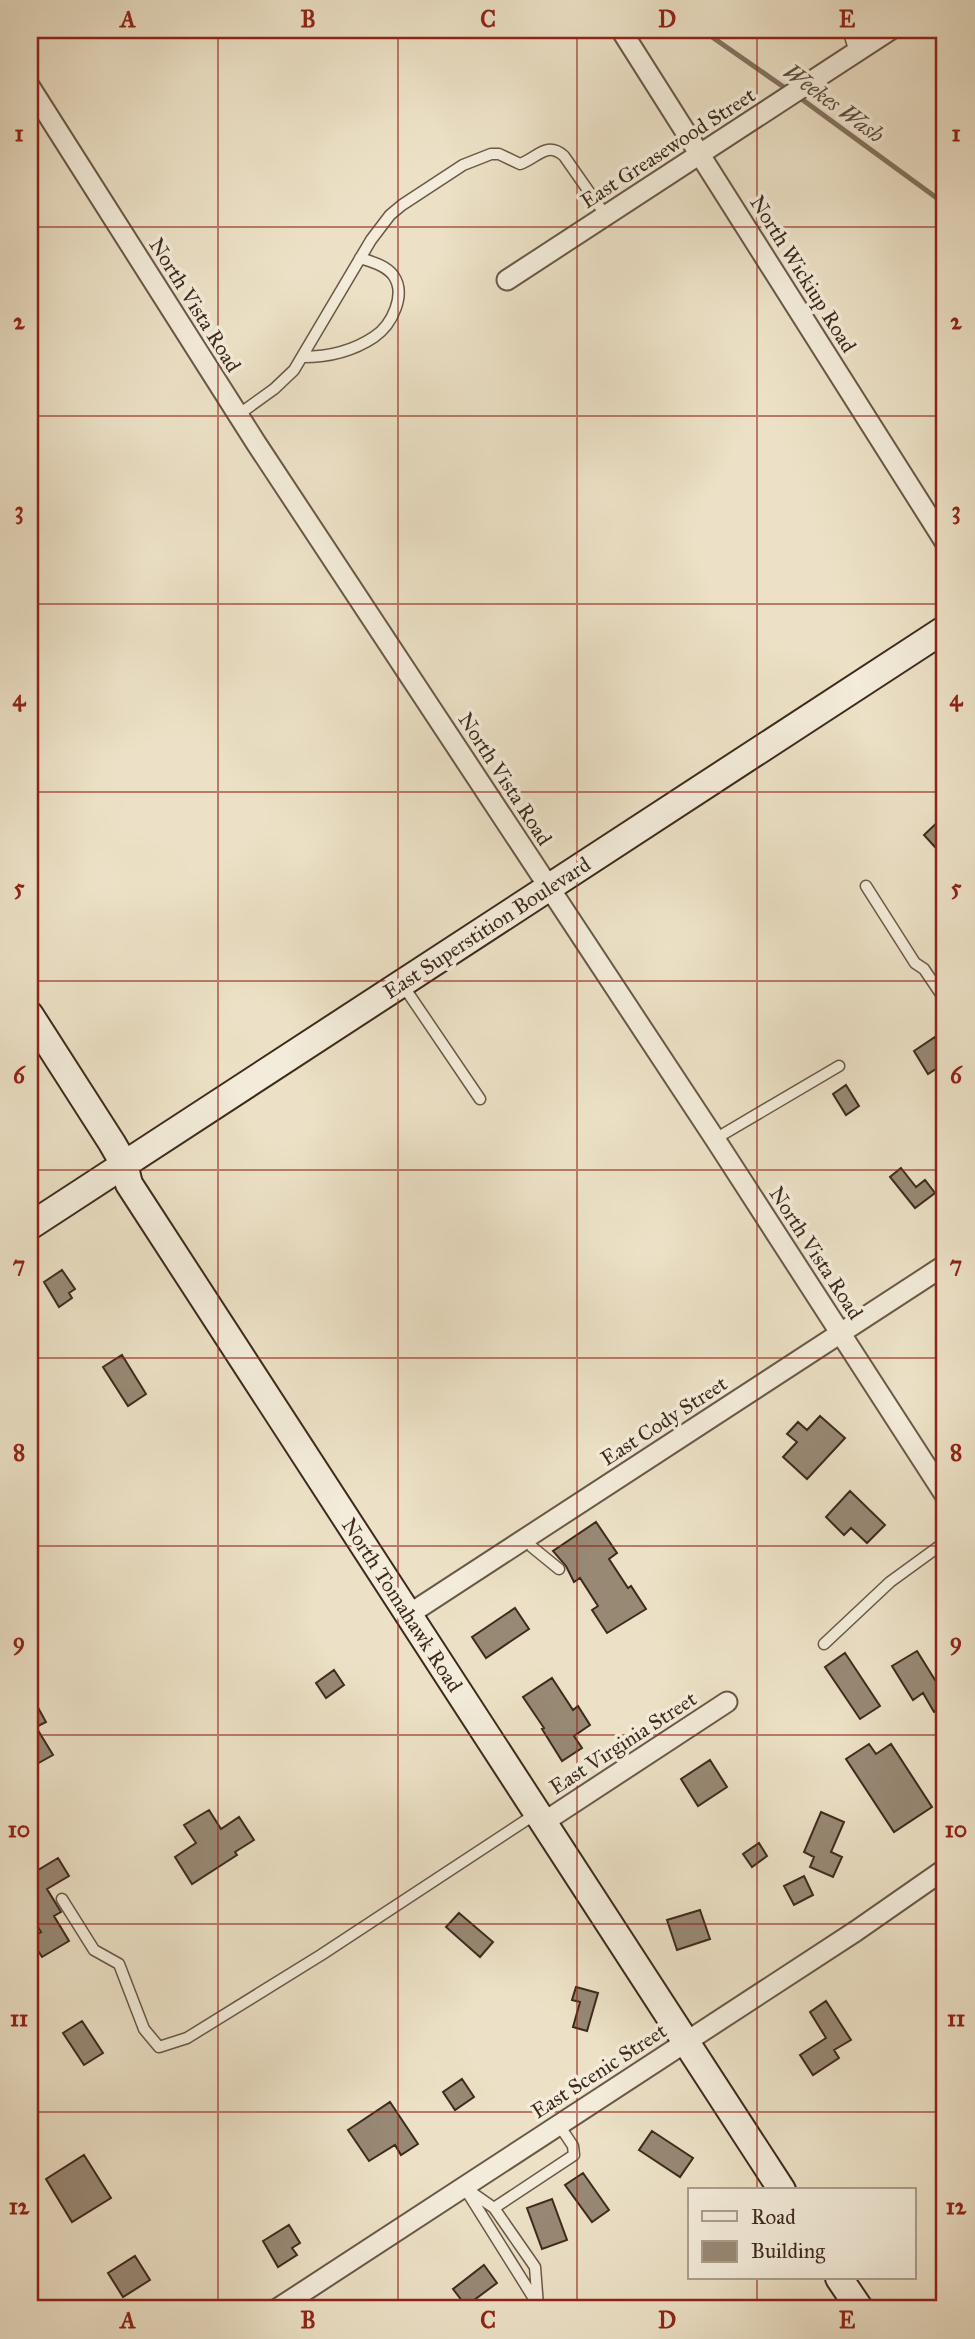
<svg xmlns="http://www.w3.org/2000/svg" width="975" height="2339" viewBox="0 0 975 2339" font-family="'IM FELL Great Primer',serif">
  <style>
    .lines { fill: none; stroke-linecap: round; stroke-linejoin: round }
    .stream { stroke: #837360; stroke-width: 5 }
    .building { fill: #988975; stroke: #3e2a1d; stroke-width: 2 }
    .lane-casing { stroke: #6a5847; stroke-width: 13 }
    .street-casing { stroke: #6a5847; stroke-width: 23 }
    .secondary-casing { stroke: #3e2a1d; stroke-width: 30 }
    .lane { stroke: #f3ecda; stroke-width: 10 }
    .street { stroke: #f3ecda; stroke-width: 19 }
    .secondary { stroke: #f3ecda; stroke-width: 26 }
    .grid { fill: none; stroke: #8f2418; stroke-width: 2; stroke-opacity: 0.55 }
    .labels { text-anchor: middle; stroke-width: 7; stroke-linejoin: round; paint-order: stroke }
    .street-label { font-size: 21px; fill: #3e2a1d; stroke: #f3ecda }
    .water-label { font-size: 23px; font-style: italic; fill: #604e3f; stroke: #f3ecda }
    .neatline { fill: none; stroke: #8f2418; stroke-width: 2.5 }
    .grid-label { font-size: 23px; text-anchor: middle; font-weight: bold; fill: #8f2418 }
  </style>
  <rect width="100%" height="100%" fill="#ece1c6"/>
  <filter id="stains"><feTurbulence type="fractalNoise" baseFrequency=".00286" numOctaves="4"/><feColorMatrix values="0 0 0 0 .2 0 0 0 0 .09 0 0 0 0 .02 0 0 0 .5 -.17"/></filter>
  <radialGradient id="worn" r=".72"><stop offset=".6" stop-color="#630" stop-opacity="0"/><stop offset="1" stop-color="#630" stop-opacity=".3"/></radialGradient>
  <g class="lines">
    <path class="stream" d="M702,30L788,90
      M796,95L945,204"/>
  </g>
  <path class="building" d="M945,815V858L924,835Z
    M935,1037L945,1053V1063L928,1074L914,1051Z
    M846,1085L859,1106L846,1115L833,1094Z
    M901,1168L916,1187L925,1180L935,1193L915,1208L890,1177Z
    M62,1270L75,1289L69,1293L72,1298L59,1307L44,1282Z
    M122,1355L146,1394L128,1406L103,1367Z
    M820,1416L845,1438L807,1479L783,1457L797,1442L787,1434L798,1422L807,1430Z
    M850,1491L885,1525L867,1543L851,1528L844,1535L826,1517Z
    M596,1522L617,1553L609,1559L628,1588L631,1586L646,1609L607,1633L592,1610L598,1606L580,1578L574,1582L566,1566L553,1551Z
    M515,1608L529,1629L486,1658L472,1637Z
    M917,1651L945,1696V1706L934,1712L923,1693L913,1700L892,1666Z
    M845,1653L880,1706L860,1719L825,1667Z
    M334,1670L344,1685L326,1698L316,1683Z
    M552,1678L573,1710L578,1706L590,1725L574,1736L582,1748L562,1761L542,1729L544,1728L523,1697Z
    M30,1693L46,1722L36,1727L53,1755L35,1765L30,1756Z
    M869,1744L876,1754L891,1744L932,1807L894,1832L846,1759Z
    M710,1760L727,1787L698,1806L681,1779Z
    M209,1810L221,1829L239,1817L254,1840L235,1852L237,1855L192,1884L175,1857L196,1843L184,1825Z
    M821,1812L844,1822L831,1852L842,1857L833,1877L810,1867L814,1857L804,1852Z
    M759,1843L767,1856L752,1867L743,1854Z
    M58,1858L69,1876L47,1889L61,1912L54,1916L69,1941L42,1957L30,1938L41,1932L30,1913V1892L36,1888L30,1875Z
    M804,1876L813,1895L794,1905L784,1886Z
    M700,1910L710,1939L677,1950L667,1920Z
    M459,1913L493,1942L480,1957L446,1927Z
    M576,1987L598,1993L587,2031L573,2027L580,2002L572,2000Z
    M826,2001L851,2040L834,2050L839,2058L813,2075L800,2055L826,2038L810,2012Z
    M82,2021L103,2053L84,2065L63,2033Z
    M462,2079L474,2097L455,2110L443,2092Z
    M390,2102L418,2144L401,2155L395,2145L369,2161L348,2130Z
    M652,2131L693,2158L680,2177L639,2150Z
    M84,2155L111,2198L72,2222L46,2179Z
    M583,2173L609,2210L592,2222L565,2185Z
    M552,2199L567,2240L542,2249L527,2208Z
    M289,2225L300,2243L292,2248L297,2255L278,2267L263,2241Z
    M135,2256L150,2280L123,2297L108,2273Z
    M484,2265L497,2283L466,2306L453,2289Z"/>
  <g class="lines">
    <g class="lane-casing">
      <path id="lane" d="M848,30L855,52
        M854,48L860,30
        M303,357C327,357 353,351 374,337C392,325 407,294 393,275C385,265 372,262 360,258
        M238,415L274,389L294,370L371,240L390,215L402,205L463,165L491,154H499L520,164C538,157 547,141 564,156L606,216
        M866,886L915,963L924,969L945,1000
        M402,984L480,1099
        M715,1139L839,1066
        M526,1537L532,1547L559,1569
        M824,1644L890,1582L945,1542
        M62,1899L94,1950L119,1964L144,2029L159,2047L187,2038L321,1955L537,1813
        M464,2187L494,2208L535,2267L538,2306
        M466,2190L538,2305
        M494,2208L574,2155L573,2146L559,2125"/>
    </g>
    <g class="street-casing">
      <path id="street" d="M621,30L945,542
        M30,87L256,443L715,1139L945,1495
        M507,280L890,30
        M408,1615L945,1265
        M544,1822L727,1702
        M277,2309L856,1931L945,1869"/>
    </g>
    <g class="secondary-casing">
      <path id="secondary" d="M30,1015L112,1143L124,1164L129,1184L782,2190
        M30,1226L945,629
        M839,2278L860,2309"/>
    </g>
    <use href="#lane" class="lane"/>
    <use href="#street" class="street"/>
    <use href="#secondary" class="secondary"/>
  </g>
  <path class="grid" d="M218,30V2309M398,30V2309M577,30V2309M757,30V2190M30,227H945M30,416H945M30,604H945M30,792H945M30,981H945M30,1170H945M30,1358H945M30,1546H945M30,1735H945M30,1924H945M30,2112H945M757,2278V2309"/>
  <g class="labels">
    <g class="street-label">
      <text transform="translate(668 148) rotate(-33)" y="7">East Greasewood Street</text>
      <text transform="translate(803 274) rotate(58)" y="7">North Wickiup Road</text>
      <text transform="translate(195 305) rotate(58)" y="7">North Vista Road</text>
      <text transform="translate(505 779) rotate(57)" y="7">North Vista Road</text>
      <text transform="translate(487 928) rotate(-33)" y="7">East Superstition Boulevard</text>
      <text transform="translate(816 1253) rotate(57)" y="7">North Vista Road</text>
      <text transform="translate(664 1421) rotate(-33)" y="7">East Cody Street</text>
      <text transform="translate(402 1605) rotate(57)" y="7">North Tomahawk Road</text>
      <text transform="translate(623 1743) rotate(-33)" y="7">East Virginia Street</text>
      <text transform="translate(599 2071) rotate(-33)" y="7">East Scenic Street</text>
    </g>
    <g class="water-label">
      <text transform="translate(834 103) rotate(36)" y="8">Weekes Wash</text>
    </g>
  </g>
  <rect width="975" height="2339" fill="none" stroke="#ece1c6" stroke-width="77"/>
  <rect x="688" y="2188" width="228" height="91" fill="#f3ecda" stroke="#ab9e8e" stroke-width="2"/>
  <rect x="702" y="2211" width="35" height="10" fill="#f3ecda" stroke="#ab9e8e" stroke-width="2"/>
  <text x="751" y="2224" font-size="21" fill="#3e2a1d">Road</text>
  <rect x="702" y="2241" width="35" height="21" fill="#988975" stroke="#ab9e8e" stroke-width="2"/>
  <text x="751" y="2258" font-size="21" fill="#3e2a1d">Building</text>
  <rect x="38" y="38" width="898" height="2262" class="neatline"/>
  <g class="grid-label">
    <text x="128" y="27">A</text>
    <text x="308" y="27">B</text>
    <text x="488" y="27">C</text>
    <text x="667" y="27">D</text>
    <text x="847" y="27">E</text>
    <text x="19" y="141">1</text>
    <text x="956" y="141">1</text>
    <text x="19" y="329">2</text>
    <text x="956" y="329">2</text>
    <text x="19" y="518">3</text>
    <text x="956" y="518">3</text>
    <text x="19" y="706">4</text>
    <text x="956" y="706">4</text>
    <text x="19" y="895">5</text>
    <text x="956" y="895">5</text>
    <text x="19" y="1083">6</text>
    <text x="956" y="1083">6</text>
    <text x="19" y="1272">7</text>
    <text x="956" y="1272">7</text>
    <text x="19" y="1460">8</text>
    <text x="956" y="1460">8</text>
    <text x="19" y="1649">9</text>
    <text x="956" y="1649">9</text>
    <text x="19" y="1837">10</text>
    <text x="956" y="1837">10</text>
    <text x="19" y="2026">11</text>
    <text x="956" y="2026">11</text>
    <text x="19" y="2214">12</text>
    <text x="956" y="2214">12</text>
    <text x="128" y="2328">A</text>
    <text x="308" y="2328">B</text>
    <text x="488" y="2328">C</text>
    <text x="667" y="2328">D</text>
    <text x="847" y="2328">E</text>
  </g>
  <rect width="100%" height="100%" filter="url(#stains)"/>
  <rect width="100%" height="100%" fill="url(#worn)"/>
</svg>
